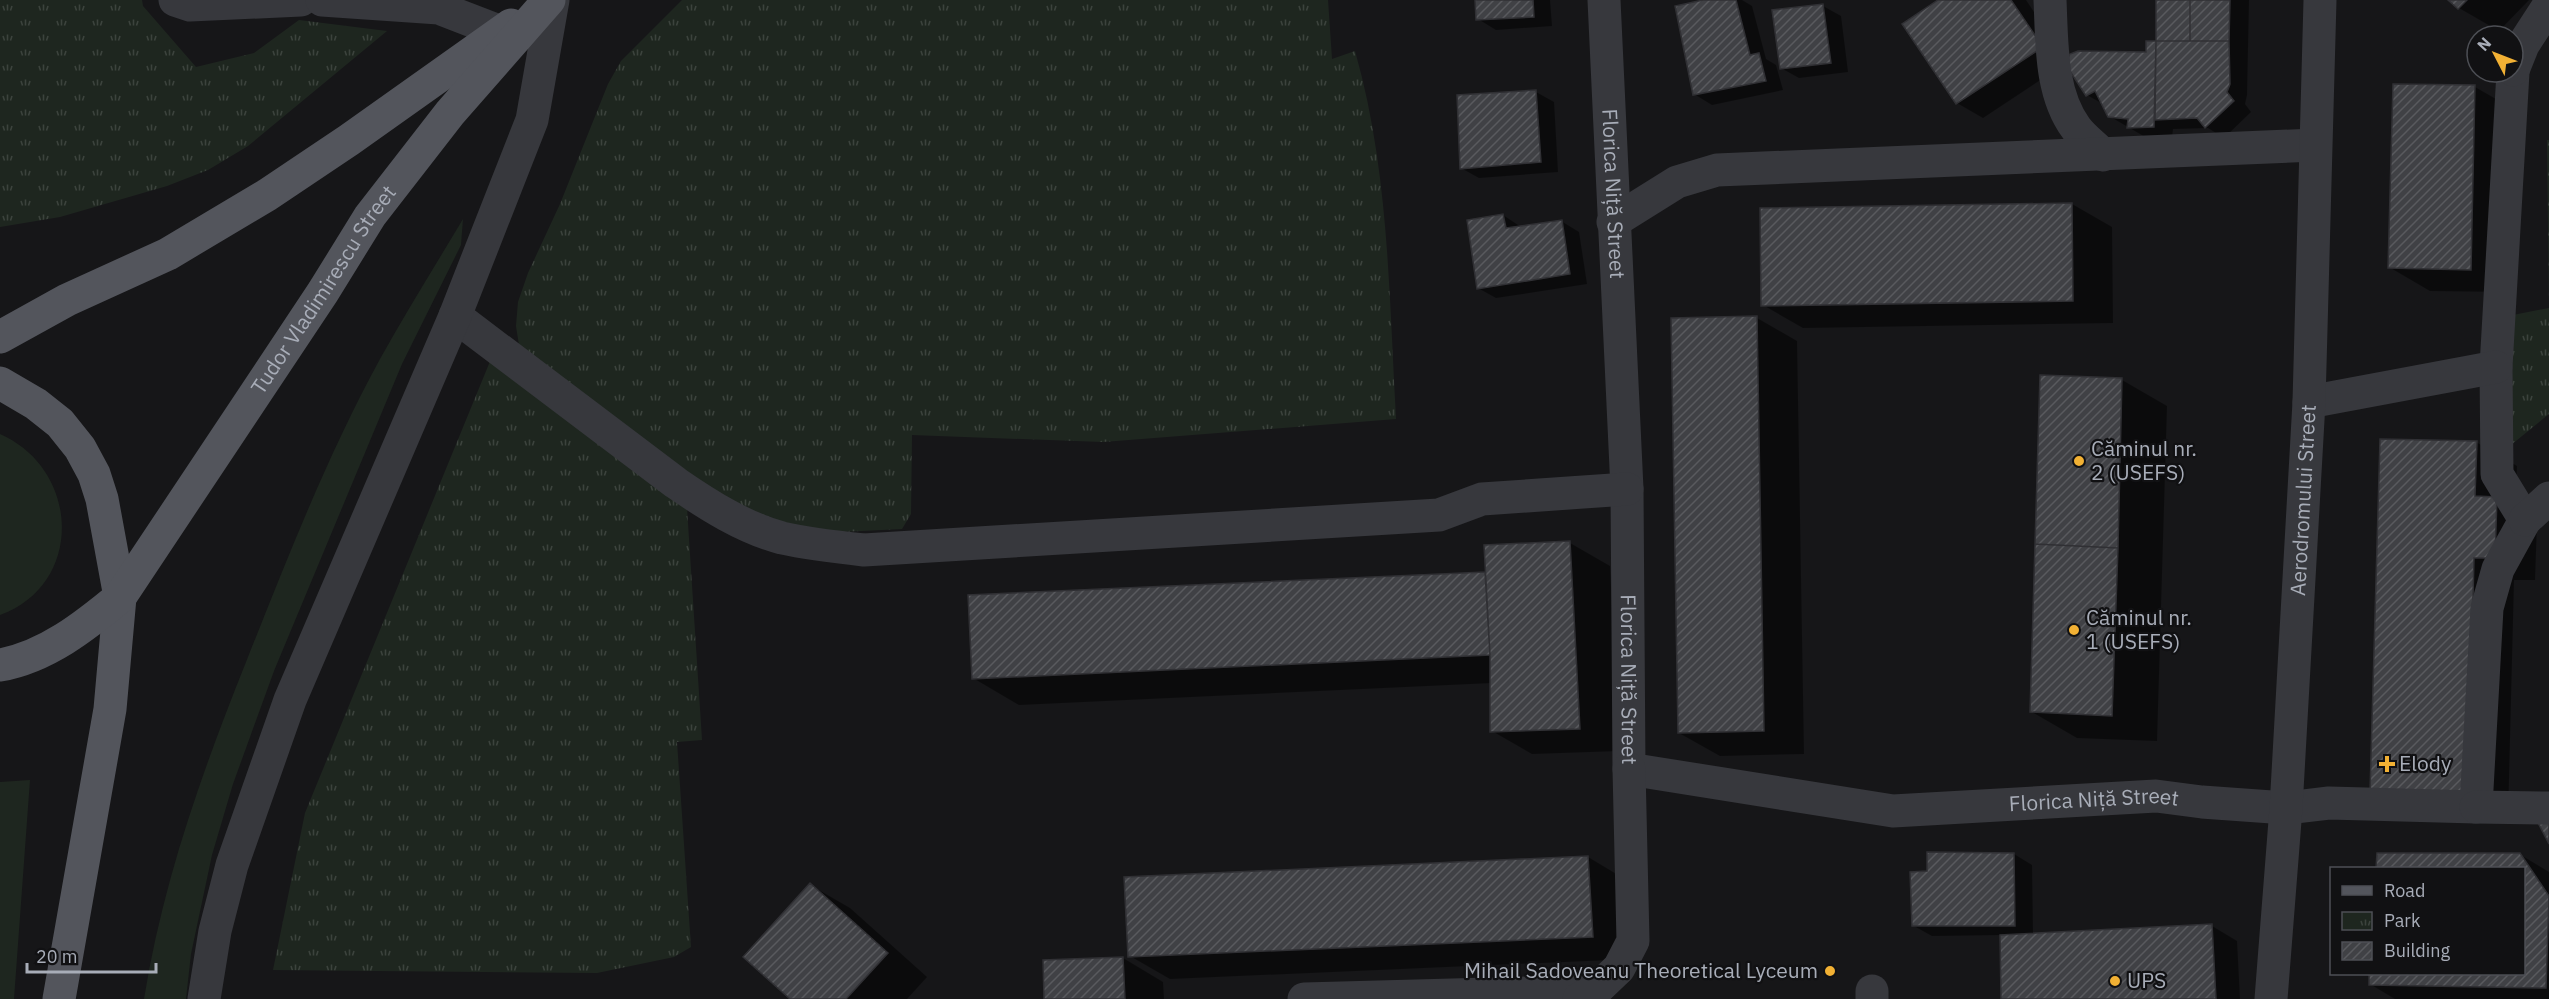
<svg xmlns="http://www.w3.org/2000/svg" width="2549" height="999" viewBox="0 0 2549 999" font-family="'IBM Plex Sans',sans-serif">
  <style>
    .green { fill: #1e261f }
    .park { fill: url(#park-tufts) }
    .shadow { fill: #0007 }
    .building { fill: url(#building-hatch); stroke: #303034; stroke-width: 1.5 }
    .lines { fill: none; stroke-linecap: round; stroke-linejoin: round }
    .minor { stroke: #37383d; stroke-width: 33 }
    .major { stroke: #53555c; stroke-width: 33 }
    .poi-dot { fill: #f2b134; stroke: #111113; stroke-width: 2 }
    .labels { text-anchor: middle; stroke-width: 4.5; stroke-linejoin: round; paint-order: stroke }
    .street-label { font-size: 21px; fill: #a8adb8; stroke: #111113 }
    .poi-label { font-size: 21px; fill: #a8adb8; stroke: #111113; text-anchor: start }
  </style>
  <defs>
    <pattern id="park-tufts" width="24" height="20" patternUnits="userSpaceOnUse" patternTransform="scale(1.5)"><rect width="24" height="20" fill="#1e261f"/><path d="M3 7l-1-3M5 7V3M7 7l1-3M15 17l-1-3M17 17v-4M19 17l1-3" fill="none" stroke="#3c433d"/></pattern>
    <pattern id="building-hatch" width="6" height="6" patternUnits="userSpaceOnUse" patternTransform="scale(1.5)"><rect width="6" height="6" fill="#404145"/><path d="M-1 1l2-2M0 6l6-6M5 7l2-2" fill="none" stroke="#595a5e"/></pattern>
  </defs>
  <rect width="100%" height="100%" fill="#161618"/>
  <path class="green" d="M463,219L461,245L402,364L274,671L233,784L212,855L191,954L186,999H144C163,881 202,772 246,662C287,559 327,456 380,359C406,312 435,266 463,219Z
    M0,434C80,469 85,584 0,615Z
    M30,780L14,999H0V782Z"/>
  <path class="park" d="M0,0H142L143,6L196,67L254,53L299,20L387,31L248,146L208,170L167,186L60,217L0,227Z
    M682,0H1328L1332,59L1355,51C1389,170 1389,295 1396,419L1103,442L912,435L911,514L902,529L841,532L789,524L761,516L710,489L519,345L516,326L518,302L528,273L560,204L608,84L621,61Z
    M2547,140H2549V414L2511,445L2513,315L2549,308Z
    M491,359L687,508L702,740L677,742L691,947L674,957L597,973L273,970L305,813Z"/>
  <path class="shadow" d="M1477,0H1550L1552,26L1496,30L1478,19Z
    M1710,0H1742L1752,6L1766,59L1776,65L1783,90L1712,105L1694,94Z
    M1941,0H2026L2067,62L2071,55L2078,53H2147L2148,42H2157L2158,0H2249L2247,95L2245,104L2251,112L2224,138L2208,128L2173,129L2172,137L2147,138L2109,116L2103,104L2087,95L2070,67L2069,61L1983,118L1957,103L1905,24Z
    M2450,0H2529L2499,31L2459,8Z
    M1823,6L1841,16L1848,72L1799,78L1781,68Z
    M2475,87L2515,110L2511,292L2430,291L2389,267Z
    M1536,92L1554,102L1558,172L1479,178L1461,168Z
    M2072,204L2112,227L2113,323L1803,328L1763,305Z
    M1503,215L1521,227L1561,221L1579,232L1587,284L1496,298L1478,288Z
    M1757,318L1797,341L1804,754L1720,756L1679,733Z
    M2042,377L2122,380L2167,406L2157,741L2077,738L2032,712Z
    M2476,442L2517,466L2515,510L2537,522L2535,580H2514L2508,818L2411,814Z
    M1570,543L1610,566L1619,751L1532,754L1492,731V683L1019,705L973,678L1485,574L1487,575Z
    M2014,854L2032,865L2033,935L2212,926L2237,941L2240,999H2002V935L1932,936L1914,926L1929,873Z
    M2519,854L2549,872V999H2395L2370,984L2371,974H2524V868H2378L2379,855Z
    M1588,857L1628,881L1633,959L1170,979L1130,956Z
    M810,885L850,908L927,977L907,999H793Z
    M1123,958L1163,982L1164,999H1046Z"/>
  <path class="building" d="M1475,0H1533L1534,17L1476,20Z
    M1703,0H1736L1750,55L1759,53L1766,81L1693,95L1675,6Z
    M1938,0H2011L2043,47L1956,104L1902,24Z
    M2156,0H2190V41H2156Z
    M2190,0H2230L2229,41H2190Z
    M2448,0H2467L2458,9Z
    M1823,4L1831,63L1780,69L1772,10Z
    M2146,41H2156L2154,127L2127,128L2128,119L2108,117L2095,91L2086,96L2068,68L2067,60L2070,54L2078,51L2146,52Z
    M2156,41H2229L2230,84L2227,92L2234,101L2205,128L2197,118L2155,120Z
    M2393,84L2475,85L2471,270L2388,268Z
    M1536,90L1541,162L1460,169L1457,95Z
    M2072,203L2073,301L1761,306L1760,208Z
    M1503,214L1506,228L1562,220L1570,274L1477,289L1467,220Z
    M1757,316L1764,731L1678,733L1671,318Z
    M2040,375L2122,378L2118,548L2035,544Z
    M2380,439L2477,441L2475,496L2497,497L2495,558H2474L2468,795L2370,792Z
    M1570,541L1580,729L1490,732V655L1484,545Z
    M2035,544L2118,548L2112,716L2030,712Z
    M1485,572L1490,655L972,679L968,595Z
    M2534,815L2549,816V844Z
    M1927,852L2014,853L2015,926H1912L1910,872L1927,871Z
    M2377,853H2520L2549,896L2546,988L2369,985V974H2524V868H2376Z
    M1588,856L1593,937L1128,957L1124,877Z
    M810,883L888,953L846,999H790L743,957Z
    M2212,924L2216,999H2001L2000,935Z
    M1123,957L1125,999H1044L1043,960Z"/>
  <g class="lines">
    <g class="minor">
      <path d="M175,0L190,5L301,0"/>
      <path d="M322,0L439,8L501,32"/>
      <path id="s1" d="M1604,0L1627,489L1629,769L1893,811L2156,796L2202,802L2286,808L2329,803L2476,807L2487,608L2498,569L2525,520L2497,474L2496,367L2513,72"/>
      <path d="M2050,0C2052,42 2050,93 2076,128C2083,138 2095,146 2103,155"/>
      <path d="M2513,70L2523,45L2549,5"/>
      <path d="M1613,222L1677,182L1717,170L2315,145"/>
      <path d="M455,316L676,483C708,505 744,528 782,538C809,544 836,547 864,550L1439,515L1482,499L1627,489"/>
      <path d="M2309,402L2496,367"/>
      <path d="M2525,520L2549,498"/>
      <path d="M2476,807L2549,808"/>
      <path d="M204,999L215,931L232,865L290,700L455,316L532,120L553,0"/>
      <path d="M1304,999L1595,991"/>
      <path d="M1579,999L1595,991L1619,968L1633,941L1629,769"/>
      <path d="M1872,999V991"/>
      <path id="s2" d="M2271,999L2286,808L2309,402L2320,0"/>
    </g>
    <g class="major">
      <path d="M0,337L67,300L168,254L267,195L349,140L511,25"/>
      <path d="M0,383L36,404L60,423L80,448L94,474L102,499L120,597L110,709L59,999"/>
      <path id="s3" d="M0,665C46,657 85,626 120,597L323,292L370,216L450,113L549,0"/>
    </g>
  </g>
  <g class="poi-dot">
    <circle cx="2079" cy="461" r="6"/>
    <circle cx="2074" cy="630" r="6"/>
    <path d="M2384 755h6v6h6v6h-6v6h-6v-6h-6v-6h6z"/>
    <circle cx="1830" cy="971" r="6"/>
    <circle cx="2115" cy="981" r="6"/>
  </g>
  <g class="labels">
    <g class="street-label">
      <text dy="7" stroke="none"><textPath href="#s1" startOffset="194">Florica Niță Street</textPath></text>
      <text dy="7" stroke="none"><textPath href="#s3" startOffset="508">Tudor Vladimirescu Street</textPath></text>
      <text dy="7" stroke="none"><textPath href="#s2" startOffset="500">Aerodromului Street</textPath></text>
      <text dy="7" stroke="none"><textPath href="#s1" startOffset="680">Florica Niță Street</textPath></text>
      <text dy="7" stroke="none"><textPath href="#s1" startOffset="1238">Florica Niță Street</textPath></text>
    </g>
    <g class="poi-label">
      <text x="2091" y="456">Căminul nr.<tspan x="2091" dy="24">2 (USEFS)</tspan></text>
      <text x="2086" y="625">Căminul nr.<tspan x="2086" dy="24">1 (USEFS)</tspan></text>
      <text x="2399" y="771">Elody</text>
      <text x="1818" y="978" text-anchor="end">Mihail Sadoveanu Theoretical Lyceum</text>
      <text x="2127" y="988">UPS</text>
    </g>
  </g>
  <rect x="2330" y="867" width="195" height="108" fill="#111113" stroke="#4d4f55" stroke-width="1.5"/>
  <rect x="2342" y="886" width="30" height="9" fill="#53555c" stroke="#4d4f55" stroke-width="1.5"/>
  <text x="2384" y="897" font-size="18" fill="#a8adb8">Road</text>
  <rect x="2342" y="912" width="30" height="18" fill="url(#park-tufts)" stroke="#4d4f55" stroke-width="1.5"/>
  <text x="2384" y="927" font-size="18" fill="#a8adb8">Park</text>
  <rect x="2342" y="942" width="30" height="18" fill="url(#building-hatch)" stroke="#4d4f55" stroke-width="1.5"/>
  <text x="2384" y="957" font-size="18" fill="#a8adb8">Building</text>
  <g transform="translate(2495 54) rotate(312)"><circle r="28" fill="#111113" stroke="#4d4f55" stroke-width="1.5"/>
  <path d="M0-4.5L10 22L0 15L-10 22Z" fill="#f2b134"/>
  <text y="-9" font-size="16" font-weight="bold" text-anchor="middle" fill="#a8adb8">N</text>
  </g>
  <path d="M27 963v9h129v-9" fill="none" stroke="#a8adb8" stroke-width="3"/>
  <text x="36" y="963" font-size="18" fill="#a8adb8" stroke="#111113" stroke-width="4.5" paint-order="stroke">20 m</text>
</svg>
